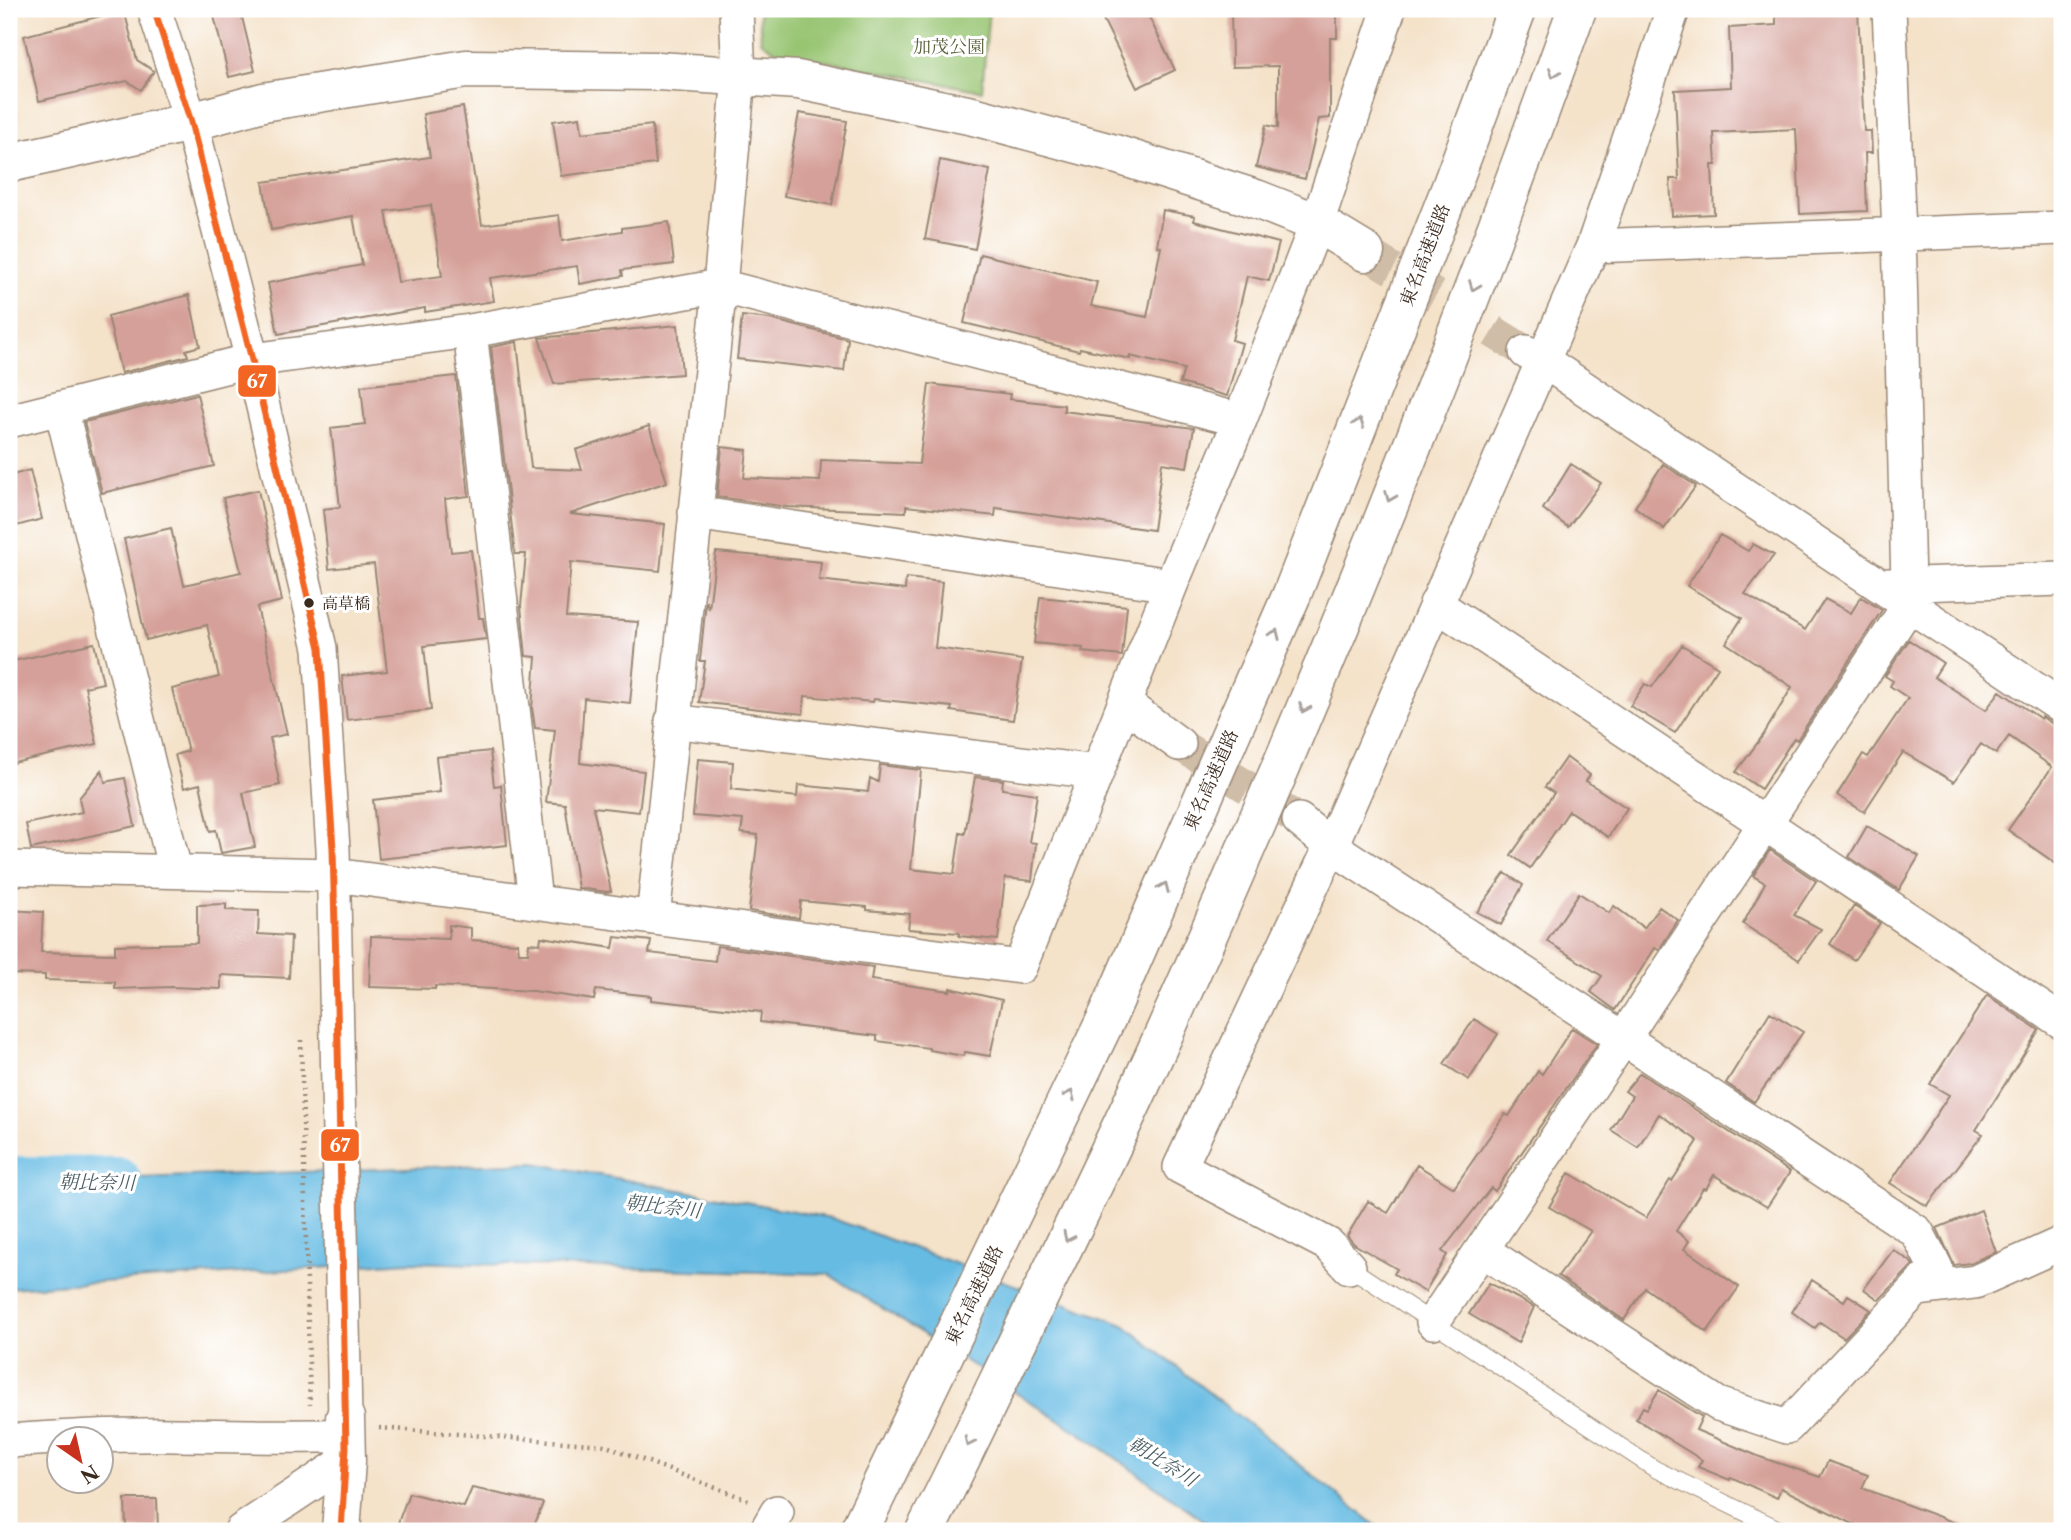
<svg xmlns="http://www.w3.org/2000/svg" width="2071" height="1540" viewBox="0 0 2071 1540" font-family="'Libre Caslon Text','Noto Serif JP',serif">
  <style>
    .green { fill: #97c471; stroke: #697748; stroke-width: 2 }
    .water { fill: #66bbe3; stroke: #507280; stroke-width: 2 }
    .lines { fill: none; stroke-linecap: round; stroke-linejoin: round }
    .river { stroke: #66bbe3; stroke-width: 52 }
    .building { fill: #d5a099; fill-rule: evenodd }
    .minor-tunnel { stroke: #cfbda7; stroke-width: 33; stroke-dasharray: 33 17; stroke-linecap: butt }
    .service-casing { stroke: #988674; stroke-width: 18 }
    .minor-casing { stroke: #988674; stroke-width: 36 }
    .tertiary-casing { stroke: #988674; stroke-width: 41 }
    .motorway-casing { stroke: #988674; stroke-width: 41 }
    .path { stroke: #988674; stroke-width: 4.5; stroke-dasharray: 2 5; stroke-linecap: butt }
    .service { stroke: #fff; stroke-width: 16 }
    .minor { stroke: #fff; stroke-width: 33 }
    .tertiary { stroke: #fff; stroke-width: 38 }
    .motorway { stroke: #fff; stroke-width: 38 }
    .bus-1-casing { stroke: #fff; stroke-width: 12 }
    .bus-1 { stroke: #f26522; stroke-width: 7 }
    .oneway { stroke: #a79f9a }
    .bus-dot { fill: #3b2a1e; stroke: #fff; stroke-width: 2.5 }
    .labels { text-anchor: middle; stroke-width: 6; stroke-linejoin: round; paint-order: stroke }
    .bus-label { font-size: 16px; fill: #3b2a1e; stroke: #fff; text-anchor: start }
    .park-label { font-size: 18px; fill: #5b603b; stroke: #fff }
    .street-label { font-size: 18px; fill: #3b2a1e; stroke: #fff }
    .water-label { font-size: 19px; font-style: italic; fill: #4a5d63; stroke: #fff }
    .line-badge { stroke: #fff; stroke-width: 2.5 }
    .badge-label { font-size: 19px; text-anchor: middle; font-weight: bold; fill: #fff }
  </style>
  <rect width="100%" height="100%" fill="#fff"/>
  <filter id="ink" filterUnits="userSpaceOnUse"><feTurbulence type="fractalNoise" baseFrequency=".0143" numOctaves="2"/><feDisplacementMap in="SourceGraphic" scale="14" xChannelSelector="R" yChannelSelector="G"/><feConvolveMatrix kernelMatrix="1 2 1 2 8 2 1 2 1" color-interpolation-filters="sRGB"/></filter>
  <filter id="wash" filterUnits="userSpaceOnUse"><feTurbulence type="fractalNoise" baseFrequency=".00686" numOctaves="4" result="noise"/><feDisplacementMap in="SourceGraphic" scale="28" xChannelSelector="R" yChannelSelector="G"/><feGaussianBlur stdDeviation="1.57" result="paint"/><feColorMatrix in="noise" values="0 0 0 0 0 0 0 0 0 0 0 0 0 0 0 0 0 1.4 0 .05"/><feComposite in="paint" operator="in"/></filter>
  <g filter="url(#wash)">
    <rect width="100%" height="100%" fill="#f4e2c9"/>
    <path class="green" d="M759,9H989L982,91L778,52L761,41Z"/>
    <path class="water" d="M534,1163L831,1218L1124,1325L1383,1531H1219L1089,1439L828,1274L410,1262L9,1288V1183Z"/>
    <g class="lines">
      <path class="river" d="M9,1182L116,1183"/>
    </g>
    <g id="blocks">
      <path class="building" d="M226,9H240L255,71L229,77L213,12Z
        M1098,9H1145L1175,70L1137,88Z
        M1231,9H1337V38H1330V118L1319,119L1305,179L1256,167L1266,125L1278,128V66L1232,67Z
        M1776,9H1858L1864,131H1871L1872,153H1865L1867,211L1800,214L1796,129L1714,133L1716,165H1712L1714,214L1672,216L1670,179H1679L1675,90L1731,87L1729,28L1776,25Z
        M124,10L137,60L154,71L141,90L127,81L39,101L24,36Z
        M463,107L482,225L559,215L562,241L622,231V228L669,222L674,264L622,270L623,276L580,284L577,266L490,278L494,301L425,312V308L278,334L268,283L362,265L353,216L271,230L263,182L430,157L423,114ZM431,205L442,276L398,282L386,211Z
        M799,113L847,121L832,205L784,196Z
        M580,117L582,133L652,125L656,164L561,176L553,121Z
        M940,160L990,170L975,249L925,239Z
        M1163,210L1195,216L1194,221L1279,243L1269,281L1247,276L1232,340L1242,343L1227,396L1180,383L1184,369L1130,356V359L1080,348L1079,351L964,323L980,254L1097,282L1091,306L1147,317L1161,247L1157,246Z
        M189,295L200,346L186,350L188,356L121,373L108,316Z
        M742,316L770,319L848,339L844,371L737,359Z
        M678,325L682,374L554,384L539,338Z
        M517,342L531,468L582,470L576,450L649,426L667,482L570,514L665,524L660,571L571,562L566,617L638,622L630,703L584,698L580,763L644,771L639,812L593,807L611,891L607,892L578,888L565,804L546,802L555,730L535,728L532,708L536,657L526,656L521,606L526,554H515L491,347Z
        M456,376L469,496L445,499L451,552L471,550L479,618H483L486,639L424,646L431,710L347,720L342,676L387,671L374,564L329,569L323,509L340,507L331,428L365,424L361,386Z
        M929,384L1010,394L1009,399L1064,405V411L1194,428L1187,467L1162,463L1153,530L996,508L995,516L906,506V512L787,507L717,497L722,447L747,450L744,478L820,481L821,460L919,464Z
        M197,394L214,466L102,493L84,422Z
        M1571,464L1601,483L1568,527L1543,509Z
        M1663,464L1696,486L1664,529L1635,507Z
        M30,470L42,519L9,528V476Z
        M258,490L282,601L257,607L287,734L270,738L280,785L243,793L255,847L221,853L216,830L210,831L200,784L184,788L175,755L188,751L172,689L219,677L207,625L146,640L124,539L171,528L184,585L241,572L223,498Z
        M1720,535L1748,551L1753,544L1774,555L1745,594L1805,630L1825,599L1851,613L1861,597L1882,610L1797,740L1794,738L1761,789L1736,772L1764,734L1792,687L1726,643L1742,618L1687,586Z
        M716,552L821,562L819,580L905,590L906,578L942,582L935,648L1022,660L1013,720L951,711L952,707L874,699L873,702L805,696L803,714L699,702L705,661H700L706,601L709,609Z
        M1040,597L1127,606L1122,656L1082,652L1083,648L1034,643Z
        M1909,640L1943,663L1934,677L1986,710L2000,691L2041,719L2042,717L2062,730V868L2008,830L2052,767L2009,736L1996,754L1981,744L1954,782L1903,752L1864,812L1837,795L1863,754L1868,757L1908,698L1890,686L1893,681L1885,676Z
        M94,643L103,683L85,687L97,744L9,764V727L14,726L9,703V662Z
        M1682,645L1718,667L1675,733L1630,706L1645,684L1652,687Z
        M490,751L494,786L501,785L507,845L379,859L373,800L440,792L436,757Z
        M1566,757L1590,775L1586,781L1627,808L1608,837L1569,811L1530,868L1511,855L1554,793L1545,787Z
        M698,759L733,762L731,789L797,797L798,785L868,792L870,778L878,782L880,765L921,770L911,869L954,874L960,833L965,834L975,777L1003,780L1002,789L1037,794L1029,842L1036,843L1032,881L1005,878L998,940L959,936V933L908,929L910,914L867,910V907L801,901L799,918L749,911L758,835L741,833L743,820L693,816Z
        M102,770L105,782L125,778L135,826L31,849L26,824L82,812L79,798Z
        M1867,826L1919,856L1899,890L1849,857Z
        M1770,850L1816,881L1794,915L1821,929L1799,960L1743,924L1765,883L1753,876Z
        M1505,873L1523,885L1501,925L1477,912Z
        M1579,893L1609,913L1614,906L1644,928L1659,907L1678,920L1659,950L1655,948L1615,1010L1591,992L1602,976L1547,941Z
        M226,904V910L259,911L258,934L291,936L289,978L221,975V989L172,987L115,989V982L45,980V975L9,974V910L43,912L41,952L115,954V945L197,943V905Z
        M1854,906L1880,923L1854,960L1830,944Z
        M449,925L471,928V940L518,943L519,953H528L529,943L540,944L541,937L613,948L615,937L651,941L649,953L715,961L717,946L873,967L871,980L950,991V988L1002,1000L990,1056L965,1052L964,1056L929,1050V1048L877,1041V1036L760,1022L761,1012L651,1000V996L596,990L594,1000L533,991L435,986V989L369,987L371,936L449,939Z
        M1987,995L2039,1030L1976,1130L1983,1134L1927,1206L1890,1183L1949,1095L1930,1084Z
        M1770,1012L1803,1032L1754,1102L1726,1083Z
        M1474,1019L1498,1034L1469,1080L1444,1064Z
        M1572,1028L1597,1044L1495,1191L1491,1188L1442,1251L1447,1255L1425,1292L1394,1274L1397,1269L1354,1244L1347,1236L1368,1201L1388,1213L1417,1165L1454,1188L1505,1114L1509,1116L1538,1071L1542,1074Z
        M1640,1073L1790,1172L1767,1207L1714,1175L1706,1189L1703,1188L1676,1231L1689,1241L1684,1249L1739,1287L1707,1332L1645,1288L1624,1320L1558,1276L1591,1231L1549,1207L1569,1173L1646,1218L1670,1180L1672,1181L1698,1141L1659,1114L1638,1147L1611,1130L1632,1096L1625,1091Z
        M1981,1210L1996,1252L1970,1263L1954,1265L1937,1228Z
        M1893,1250L1910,1261L1913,1265L1879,1300L1864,1289Z
        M1812,1280L1844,1301L1848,1295L1871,1310L1844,1338L1820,1322L1815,1328L1792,1312Z
        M1489,1283L1534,1307L1518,1343L1469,1314Z
        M1659,1390L1702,1417L1696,1430L1760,1457L1820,1477L1828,1461L1868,1475L1862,1488L1972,1529L1971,1531H1867L1781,1488L1777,1498L1731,1477L1730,1480L1698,1467L1702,1460L1636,1419L1643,1407L1647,1409Z
        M472,1488L543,1503L532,1531H395L409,1493L464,1507Z
        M125,1499H157L158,1529L126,1530Z"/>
    </g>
  </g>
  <g filter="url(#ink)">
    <use href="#blocks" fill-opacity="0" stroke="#988674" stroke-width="2"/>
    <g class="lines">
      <path class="minor-tunnel" d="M1365,252L1526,352
        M1179,744L1299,820"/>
      <g class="service-casing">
        <path id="service" d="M1349,1267L1655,1469L1783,1531"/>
      </g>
      <g class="minor-casing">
        <path id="minor" d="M154,9L191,122L252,360L320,648L333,849L345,1418
          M1889,9L1899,233L1908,584
          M1593,246L2062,228
          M470,331L535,901
          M1526,352L1542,360L2062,707
          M61,408L175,870
          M9,421L252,360L470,331L720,286L1240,420
          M695,513L1171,585
          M1888,585L2062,579
          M1436,604L2062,1022
          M1125,704L1179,744
          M672,721L1097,772
          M1299,820L1331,846L1917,1232L1936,1268L1787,1427L1718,1404L1482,1250
          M9,868L334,875L1020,967L1171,585L1240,420L1317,223L1389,9
          M653,918L720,286L739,76L736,9
          M1349,1267L1329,1245L1180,1167L1331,846L1593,246L1673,9
          M1919,1289L1975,1282L2062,1243
          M1433,1322L1623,1039L1909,605
          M9,1441C64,1437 119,1434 175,1435C232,1435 289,1438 346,1435
          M241,1531L346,1461
          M766,1531L777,1512"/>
      </g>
      <g class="tertiary-casing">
        <path id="tertiary" d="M9,163L191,122L263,102L466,69L658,71L798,80L973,116L1115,154L1256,199L1317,223L1365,252
          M341,1531L346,1461L345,1418"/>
      </g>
      <g class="motorway-casing">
        <path id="motorway" d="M859,1531L1110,1011L1292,594L1451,187L1517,9
          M925,1531C960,1462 993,1392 1027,1322C1073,1227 1120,1132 1163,1036C1315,699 1453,356 1577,9"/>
      </g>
      <path class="path" d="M301,1040L310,1405
        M379,1428L604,1445L751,1501"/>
      <use href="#service" class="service"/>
      <use href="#minor" class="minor"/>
      <use href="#tertiary" class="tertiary"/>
      <use href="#motorway" class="motorway"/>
      <g class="bus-1-casing">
        <path id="bus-1" d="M154,9L191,122L252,360L320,648L333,849L338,1044L346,1448L341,1531"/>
      </g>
      <use href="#bus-1" class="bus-1"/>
    </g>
    <defs><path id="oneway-chevron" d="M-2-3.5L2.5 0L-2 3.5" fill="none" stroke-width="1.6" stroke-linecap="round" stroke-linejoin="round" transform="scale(1.75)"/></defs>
    <g class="oneway">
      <use href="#oneway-chevron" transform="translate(1554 73) rotate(110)"/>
      <use href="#oneway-chevron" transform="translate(1474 286) rotate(111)"/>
      <use href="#oneway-chevron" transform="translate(1359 423) rotate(-69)"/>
      <use href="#oneway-chevron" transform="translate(1390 497) rotate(112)"/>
      <use href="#oneway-chevron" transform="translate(1275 634) rotate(-66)"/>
      <use href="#oneway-chevron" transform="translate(1304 708) rotate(113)"/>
      <use href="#oneway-chevron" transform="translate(1164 887) rotate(-66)"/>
      <use href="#oneway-chevron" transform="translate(1070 1095) rotate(-65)"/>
      <use href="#oneway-chevron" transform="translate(1068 1237) rotate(116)"/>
      <use href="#oneway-chevron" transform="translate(969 1442) rotate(116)"/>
    </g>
  </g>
  <circle class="bus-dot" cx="309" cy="603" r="6"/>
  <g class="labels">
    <g class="bus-label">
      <text x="322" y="609">高草橋</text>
    </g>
    <g class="park-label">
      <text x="949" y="53">加茂公園</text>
    </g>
    <g class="street-label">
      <text transform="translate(1425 255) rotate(-69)" y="6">東名高速道路</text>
      <text transform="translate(1211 780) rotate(-66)" y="6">東名高速道路</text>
      <text transform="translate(974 1295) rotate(-64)" y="6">東名高速道路</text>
    </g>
    <g class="water-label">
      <text transform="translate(97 1182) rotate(1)" y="7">朝比奈川</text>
      <text transform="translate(663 1206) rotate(7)" y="7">朝比奈川</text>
      <text transform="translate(1163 1461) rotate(32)" y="7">朝比奈川</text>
    </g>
  </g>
  <g class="line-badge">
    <rect x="237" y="364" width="40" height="34" rx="7" fill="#f26522"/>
    <rect x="320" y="1128" width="40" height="34" rx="7" fill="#f26522"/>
  </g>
  <g class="badge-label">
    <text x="257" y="388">67</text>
    <text x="340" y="1152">67</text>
  </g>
  <rect width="2071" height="1540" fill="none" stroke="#fff" stroke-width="35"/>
  <g transform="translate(80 1460) rotate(146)"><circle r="33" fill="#ffffff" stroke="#b1aaa5" stroke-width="2"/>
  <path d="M0-5L12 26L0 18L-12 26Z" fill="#c8321e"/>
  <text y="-10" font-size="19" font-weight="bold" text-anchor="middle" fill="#3b2a1e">N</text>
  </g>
</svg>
